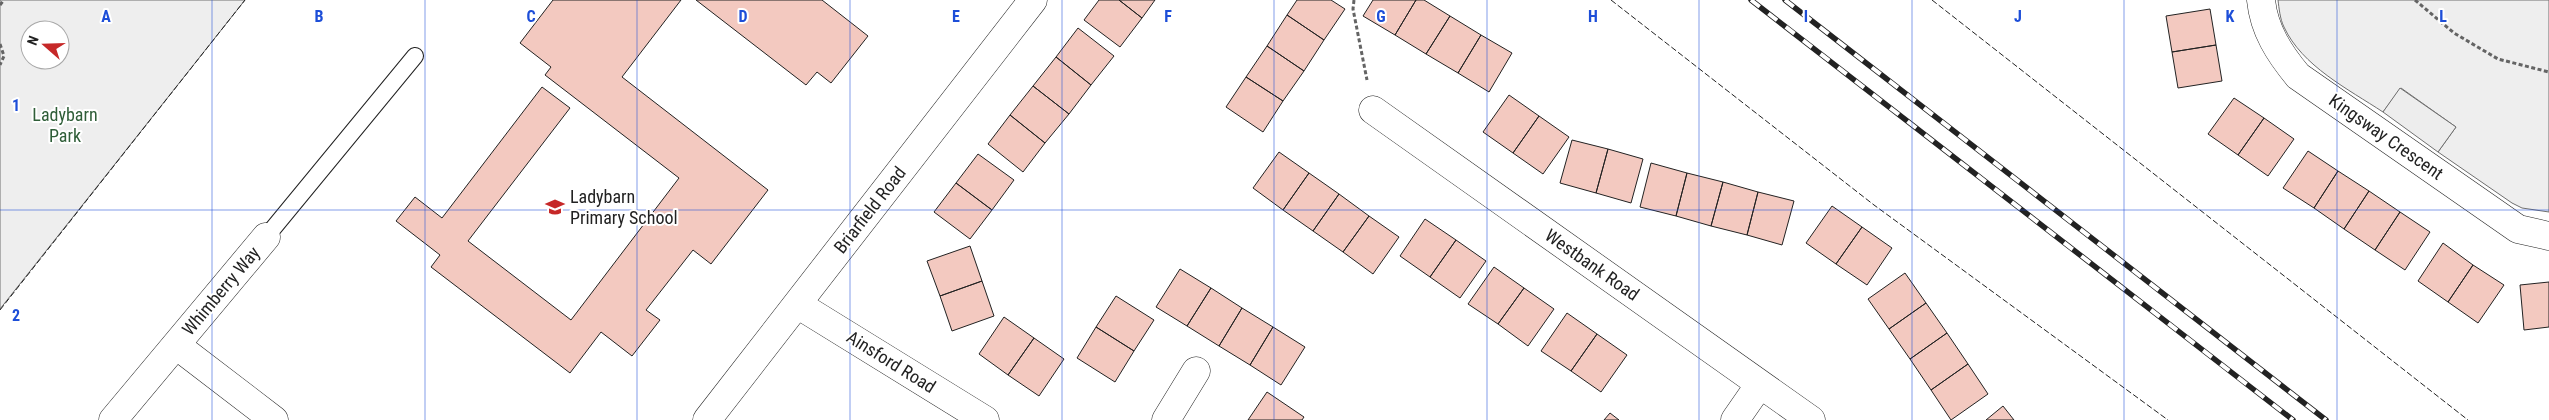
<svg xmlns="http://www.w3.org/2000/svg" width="2549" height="420" viewBox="0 0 2549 420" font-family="'Roboto Condensed',sans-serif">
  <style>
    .green { fill: #eee; stroke: #6f6f6f; fill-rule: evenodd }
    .parking { fill: #ededed; stroke: #6f6f6f }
    .building { fill: #f3c9c0; stroke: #222 }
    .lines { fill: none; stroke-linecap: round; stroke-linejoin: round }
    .service-casing { stroke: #222; stroke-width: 18 }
    .minor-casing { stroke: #222; stroke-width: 29 }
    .path { stroke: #646464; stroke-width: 3; stroke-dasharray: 4 2.5; stroke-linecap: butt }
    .service { stroke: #fff; stroke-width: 16 }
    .minor { stroke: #fff; stroke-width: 28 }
    .rail-casing { stroke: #222; stroke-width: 5.5 }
    .rail { stroke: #fff; stroke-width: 4; stroke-dasharray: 11; stroke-linecap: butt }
    .fence { stroke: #222; stroke-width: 1; stroke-dasharray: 6 2.5; stroke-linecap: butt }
    .grid { fill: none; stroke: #1d4ed8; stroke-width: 1; stroke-opacity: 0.55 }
    .labels { text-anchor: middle; stroke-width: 4; stroke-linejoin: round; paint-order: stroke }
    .park-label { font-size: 18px; fill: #2f5e38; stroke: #fff }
    .street-label { font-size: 18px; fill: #222; stroke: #fff }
    .poi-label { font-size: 18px; fill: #222; stroke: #fff; text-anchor: start }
    .grid-label { font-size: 16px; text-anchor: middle; font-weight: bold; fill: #1d4ed8; stroke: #fff; stroke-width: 4; stroke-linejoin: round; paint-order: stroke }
  </style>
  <rect width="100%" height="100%" fill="#fff"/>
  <path class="green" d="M0,0H245L0,309ZM30,30H60V60H30Z
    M2278,0H2549V212L2522,208L2512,203L2438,152L2456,127L2401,88L2383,112C2348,89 2302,66 2284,27C2280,19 2279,8 2278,0Z"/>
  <path class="parking" d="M2400,88L2456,127L2438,152L2383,112Z"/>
  <path class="building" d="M553,0H681L622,77L768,190L711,264L693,250L646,310L660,320L632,356L601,332L570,373L431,267L440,255L396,221L415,197L442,218L542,87L570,108L468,241L571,320L679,178L545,75L551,67L520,43Z
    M696,0H822L868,36L831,83L817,72L806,85Z
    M1099,0H1119L1142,18L1120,47L1084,20Z
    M1119,0H1155L1142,18Z
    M1297,0H1331L1345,9L1324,40L1287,15Z
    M1373,0H1416L1395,35L1363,16Z
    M1416,0H1424L1450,16L1426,54L1395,35Z
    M2210,9L2216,45L2172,52L2166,16Z
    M1287,15L1324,40L1304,71L1267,46Z
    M1450,16L1481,35L1458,73L1426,54Z
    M1078,28L1114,56L1091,85L1056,57Z
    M1481,35L1512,53L1489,92L1458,73Z
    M2216,45L2222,81L2178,88L2172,52Z
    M1267,46L1304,71L1283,101L1246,77Z
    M1056,57L1091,85L1069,114L1033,86Z
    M1246,77L1283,101L1263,132L1226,107Z
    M1033,86L1069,114L1045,143L1010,115Z
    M1509,95L1539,116L1513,153L1483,132Z
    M2234,98L2264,118L2238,155L2208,134Z
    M1010,115L1045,143L1023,172L988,144Z
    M1539,116L1569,137L1543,174L1513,153Z
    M2264,118L2294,139L2268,176L2238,155Z
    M1572,140L1608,149L1596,193L1560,183Z
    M1608,149L1643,159L1631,203L1596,193Z
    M2308,151L2338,171L2314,208L2283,188Z
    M1279,152L1309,173L1283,210L1253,188Z
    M978,154L1014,180L992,210L956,183Z
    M1651,163L1687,173L1676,216L1640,207Z
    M2338,171L2369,191L2344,229L2314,208Z
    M1309,173L1339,194L1313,231L1283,210Z
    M1687,173L1723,182L1711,226L1676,216Z
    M1723,182L1758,192L1747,235L1711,226Z
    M956,183L992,210L970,239L934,212Z
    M2369,191L2400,212L2375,250L2344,229Z
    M1758,192L1794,201L1782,245L1747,235Z
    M1339,194L1369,216L1343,252L1313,231Z
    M1832,206L1862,227L1836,264L1806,243Z
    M2400,212L2430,232L2405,270L2375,250Z
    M1369,216L1399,237L1373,274L1343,252Z
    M1425,219L1456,240L1430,277L1400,256Z
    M1862,227L1892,248L1867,285L1836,264Z
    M1456,240L1486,261L1460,298L1430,277Z
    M2443,243L2473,265L2448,302L2418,281Z
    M970,246L982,281L940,296L927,261Z
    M2473,265L2504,285L2478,323L2448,302Z
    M1494,267L1524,288L1498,324L1468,304Z
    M1180,269L1211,288L1187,326L1156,307Z
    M1905,273L1926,303L1889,329L1868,299Z
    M982,281L994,316L952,331L940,296Z
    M2549,282V327L2524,330L2520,285Z
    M1211,288L1242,308L1219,346L1187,326Z
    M1524,288L1554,309L1528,346L1498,324Z
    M1116,296L1154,320L1134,351L1096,327Z
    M1926,303L1947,333L1910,359L1889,329Z
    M1242,308L1273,327L1250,365L1219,346Z
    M1567,313L1597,334L1571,371L1541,351Z
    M1004,317L1034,338L1008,375L979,354Z
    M1096,327L1134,351L1115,382L1077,358Z
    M1273,327L1305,347L1281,385L1250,365Z
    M1947,333L1968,364L1931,390L1910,359Z
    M1597,334L1627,355L1601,392L1571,371Z
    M1034,338L1064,359L1039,396L1008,375Z
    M1968,364L1988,394L1951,420L1931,390Z
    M1267,392L1304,417L1302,420H1248Z
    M2003,406L2014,420H1986Z
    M1610,413L1619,420H1604Z"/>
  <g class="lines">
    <g class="service-casing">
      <path id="service" d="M266,237L415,56"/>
    </g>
    <g class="minor-casing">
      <path id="minor" d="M2261,0C2264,30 2279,53 2298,76L2518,229L2549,236
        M1373,110L1811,420
        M797,304L985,420
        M176,345L274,420
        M113,420L266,237
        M707,420L1033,0
        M1166,420L1196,371
        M1735,420L1760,384"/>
    </g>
    <path class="path" d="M1354,0L1353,9L1367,80
      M2415,0L2454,33L2498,59L2549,72
      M0,5L4,0
      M0,44L4,56L0,65"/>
    <use href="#service" class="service"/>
    <use href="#minor" class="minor"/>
    <g class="rail-casing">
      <path id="rail" d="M1751,0L2293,420
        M1785,0L2326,420"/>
    </g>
    <use href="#rail" class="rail"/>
    <path class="fence" d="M1611,0L1874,205L2168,420
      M1932,0L2468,420
      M0,310L245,0"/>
  </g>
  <path class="grid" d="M212,0V420M425,0V420M637,0V420M850,0V420M1062,0V420M1274,0V420M1487,0V420M1699,0V420M1912,0V420M2124,0V420M2337,0V420M0,210H2549"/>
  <defs>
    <g id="school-bare" transform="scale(1.5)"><path d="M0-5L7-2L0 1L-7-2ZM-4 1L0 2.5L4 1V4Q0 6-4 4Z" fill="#c62828" stroke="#fff" stroke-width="2.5" paint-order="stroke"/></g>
  </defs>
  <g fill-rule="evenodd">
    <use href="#school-bare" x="555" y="207"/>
  </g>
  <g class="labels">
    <g class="park-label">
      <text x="65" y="121">Ladybarn<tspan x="65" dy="21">Park</tspan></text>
    </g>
    <g class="street-label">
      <text transform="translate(2386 137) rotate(35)" y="6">Kingsway Crescent</text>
      <text transform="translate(870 210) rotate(-52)" y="6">Briarfield Road</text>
      <text transform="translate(1592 265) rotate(35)" y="6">Westbank Road</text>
      <text transform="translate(221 291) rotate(-50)" y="6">Whimberry Way</text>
      <text transform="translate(891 362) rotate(32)" y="6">Ainsford Road</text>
    </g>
    <g class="poi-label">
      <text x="570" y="203">Ladybarn<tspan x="570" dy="21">Primary School</tspan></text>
    </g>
  </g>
  <g class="grid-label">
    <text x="106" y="22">A</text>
    <text x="319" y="22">B</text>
    <text x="531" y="22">C</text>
    <text x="743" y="22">D</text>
    <text x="956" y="22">E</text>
    <text x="1168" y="22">F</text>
    <text x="1381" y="22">G</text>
    <text x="1593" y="22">H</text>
    <text x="1806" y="22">I</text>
    <text x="2018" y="22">J</text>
    <text x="2230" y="22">K</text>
    <text x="2443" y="22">L</text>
    <text x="16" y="111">1</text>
    <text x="16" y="321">2</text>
  </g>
  <g transform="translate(45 45) rotate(290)"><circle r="24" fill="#ffffff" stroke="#a7a7a7"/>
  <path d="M0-4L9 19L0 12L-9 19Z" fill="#c62828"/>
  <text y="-8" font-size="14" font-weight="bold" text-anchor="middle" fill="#222222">N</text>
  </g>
</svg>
